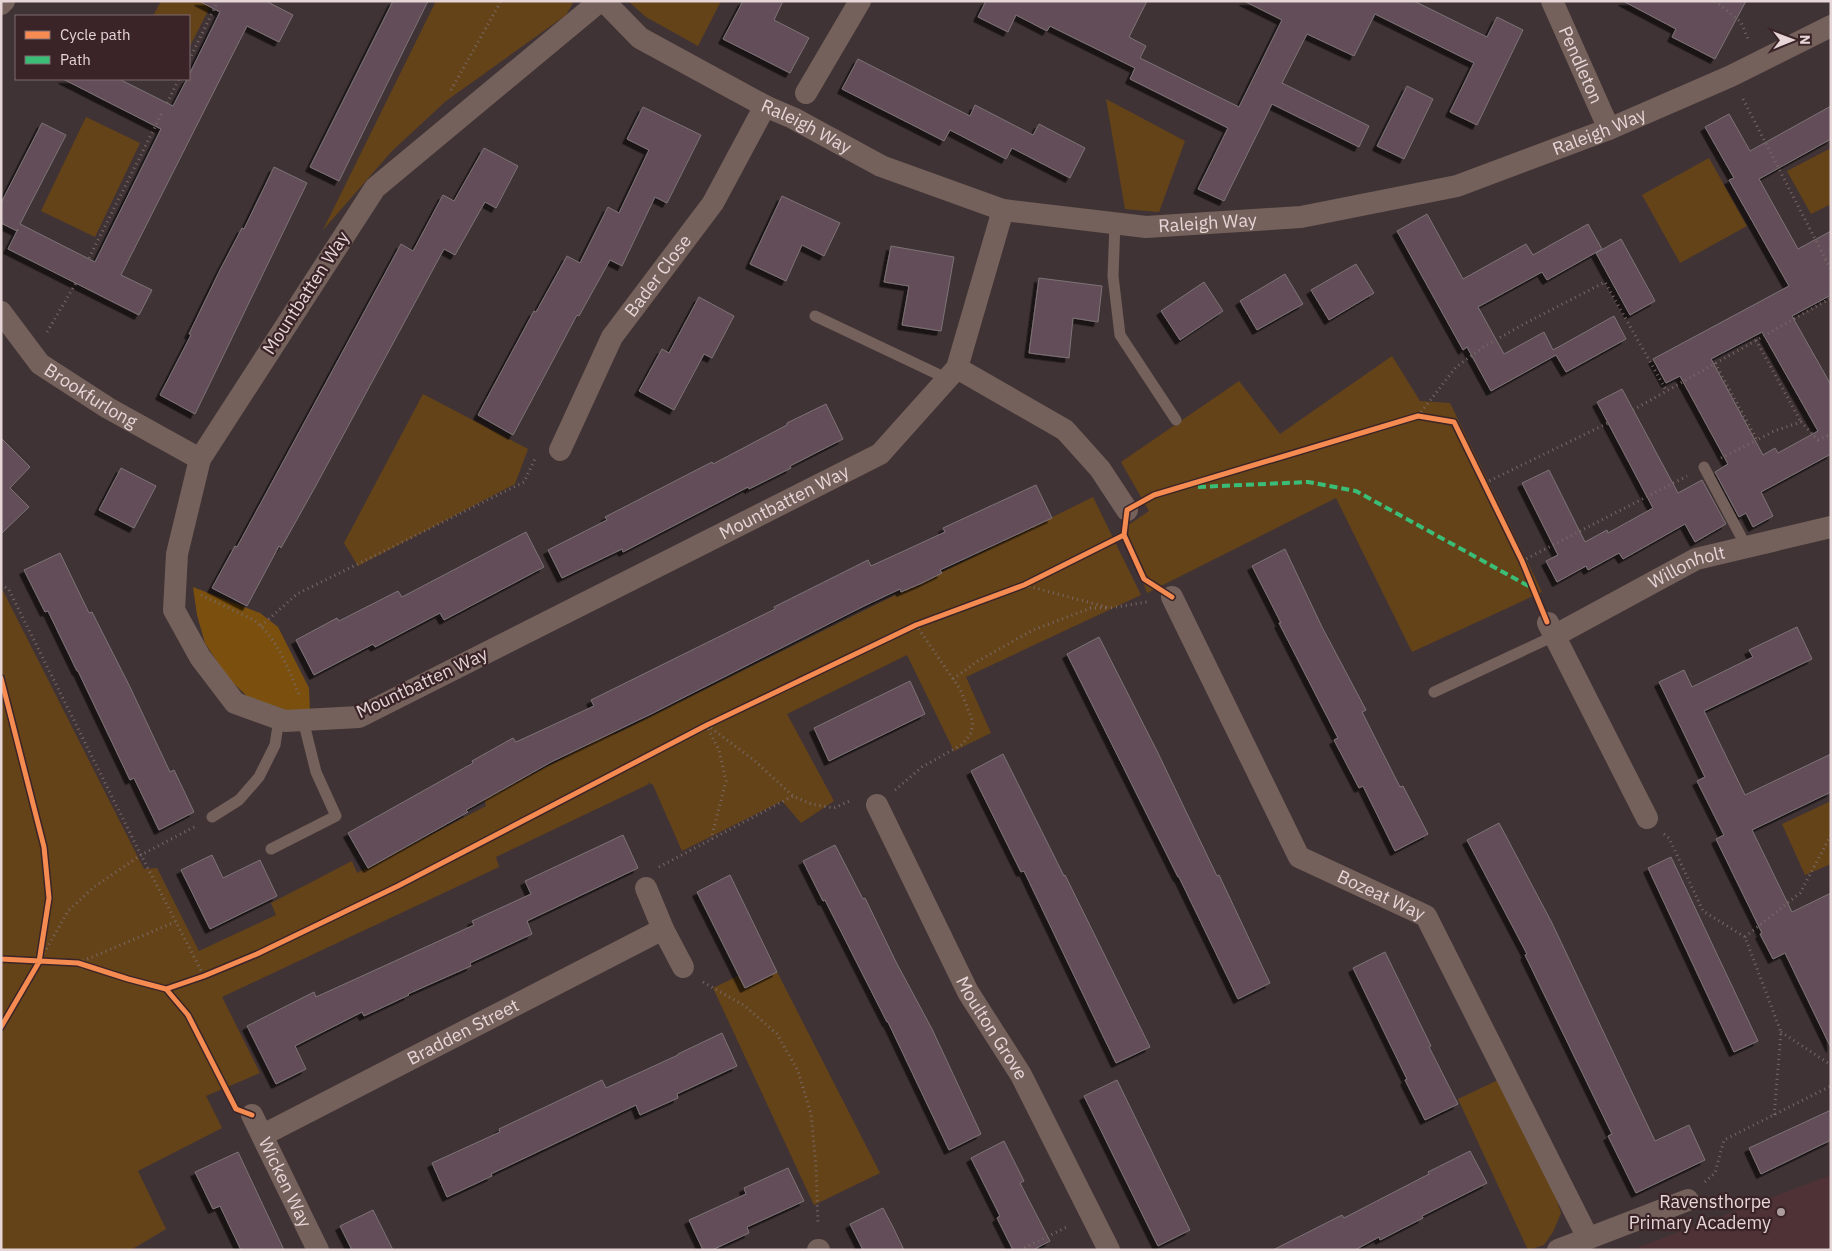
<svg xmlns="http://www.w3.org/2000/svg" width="1832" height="1251" viewBox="0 0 1832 1251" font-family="'IBM Plex Sans',sans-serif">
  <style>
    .built { fill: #4e3236 }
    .green { fill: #654319 }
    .forest { fill: #7b500f }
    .building { fill: #624d59; stroke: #7d7376; fill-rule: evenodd; filter: url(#shadow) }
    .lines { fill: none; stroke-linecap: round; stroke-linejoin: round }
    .path { stroke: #786966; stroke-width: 3; stroke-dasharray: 1 4; stroke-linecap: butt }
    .lane { stroke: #75615b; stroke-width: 11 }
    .street { stroke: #75615b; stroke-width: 22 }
    .quiet { stroke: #3abd76; stroke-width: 4; stroke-dasharray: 8 4; stroke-linecap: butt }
    .cycleway-casing { stroke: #3a2427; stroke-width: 8 }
    .cycleway { stroke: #f68b52; stroke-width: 5 }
    .poi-dot { fill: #ac9d9f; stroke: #3a2427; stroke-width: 2 }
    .labels { text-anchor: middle; stroke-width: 4.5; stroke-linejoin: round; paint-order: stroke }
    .street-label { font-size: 18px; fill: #e6d6d8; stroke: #3a2427 }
    .poi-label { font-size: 18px; fill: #e6d6d8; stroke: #3a2427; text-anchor: end }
  </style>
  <defs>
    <filter id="shadow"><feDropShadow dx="-4.5" dy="4.5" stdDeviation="0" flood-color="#0009"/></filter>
  </defs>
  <rect width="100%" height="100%" fill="#403335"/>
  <path class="built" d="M1831,1175V1250H1631Z"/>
  <path class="green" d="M161,1H213L189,48V16H153Z
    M436,1H574L566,15L446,101L392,151L323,230Z
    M628,1H721L698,46L646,17Z
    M1106,99L1185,141L1159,212L1125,209Z
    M86,117L140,143L95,237L41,211Z
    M1831,148V204L1811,214L1787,171Z
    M1709,158L1747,226L1680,263L1642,195Z
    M1392,356L1420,401L1450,403L1542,592L1412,652L1336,498L1147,593L1124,528L1149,511L1121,462L1239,381L1280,434Z
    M423,394L528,449L515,484L358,566L344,543Z
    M1093,497L1141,595L966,677L991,733L954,751L907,655L787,714L834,801L801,823L782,801L682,851L653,785L648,782L649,784L496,857L499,867L222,997L260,1073L206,1096L222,1128L138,1171L166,1229L131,1250H1V587L144,869L157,868L199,951L276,915L271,903L352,861L357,873L486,806L484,799L613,732L615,734Z
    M1831,801V864L1805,875L1782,824Z
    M771,960L880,1173L814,1205L713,988Z
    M1500,1079L1554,1192L1561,1213L1553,1232L1544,1245L1528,1250L1458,1099Z"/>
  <path class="forest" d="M193,587L260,613L278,627L309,688L310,712H286L249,698L227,677L205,643L197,615Z"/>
  <path class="building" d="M199,1H266L293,15L279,42L247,26L121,275L152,290L139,315L8,249L18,229L17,231L1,223V203L42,123L66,135L20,224L95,262L161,129L63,79H119L173,106L187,79H189V75L220,12Z
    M393,1H428L339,181L310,167Z
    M743,1H783L774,20L809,38L790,73L723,39Z
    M986,1H1147L1129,37L1146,46L1140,58L1239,107L1282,20L1244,1H1414L1487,37L1497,17L1523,30L1477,125L1450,112L1474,63L1375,14L1354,56L1307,34L1282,83L1369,126L1359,147L1272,104L1224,201L1198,189L1228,128L1130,79L1135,68L1050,26L1047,31L1016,15L1008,32L978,17Z
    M1623,1H1746L1715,59L1672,37L1676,29Z
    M858,59L970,116L975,105L1033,135L1039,124L1085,148L1070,178L1012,148L1006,159L950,130L944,141L842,89Z
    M1407,86L1433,99L1404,159L1377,146Z
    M1831,106V139L1759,179L1798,249L1831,231V295L1792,316L1831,385V454L1761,492L1773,516L1753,527L1746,513L1739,517L1715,472L1728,464L1680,376L1666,383L1653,359L1789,286L1729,180L1734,178L1705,127L1729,114L1750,151ZM1762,332L1818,431L1778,453L1775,448L1763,455L1711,359Z
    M643,107L701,135L667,203L655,197L622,266L610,260L579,316L577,315L513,435L478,415L534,311L536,312L567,256L580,263L608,207L619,213L649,150L627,139Z
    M484,148L518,166L496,208L485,202L455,255L444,249L314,489L281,548L279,546L247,606L212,588L235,546L237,547L401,244L413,251L443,195L454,201Z
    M274,167L307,183L195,414L160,395L191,335L189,334L220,270L242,228L244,229Z
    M782,196L840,223L824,256L802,245L786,281L750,264Z
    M1427,214L1463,279L1526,244L1533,255L1588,224L1602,249L1547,280L1542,272L1478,307L1504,354L1544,332L1553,350L1614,316L1626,339L1566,372L1556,355L1491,391L1467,347L1463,350L1397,231Z
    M1621,239L1655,301L1630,315L1596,253Z
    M891,246L954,257L941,331L902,325L909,286L884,282Z
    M1356,264L1374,293L1329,320L1311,290Z
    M1285,274L1303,304L1257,330L1240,301Z
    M1039,278L1102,286L1098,322L1073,318L1069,358L1029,353Z
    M1204,282L1223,311L1180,340L1161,311Z
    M699,297L734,316L712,358L704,354L674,410L639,391L662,349L669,353Z
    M1622,389L1678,493L1702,480L1726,524L1695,542L1685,524L1623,559L1619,553L1588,570L1586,566L1557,582L1546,561L1558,555L1522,483L1549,470L1585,542L1607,530L1608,533L1653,508L1597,402Z
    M826,404L843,439L790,466L791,468L749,489L748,487L623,552L622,549L562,578L548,550L607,520L605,517L712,462L713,464L787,425V423Z
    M1,438L30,467L10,488L29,507L1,534Z
    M121,468L156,486L134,528L99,510Z
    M1036,485L1052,518L940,570L942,573L922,583L901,592L900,589L864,606L651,714L551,762L466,810L468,812L368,868L348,833L473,763L472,761L513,738L516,742L594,706L591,700L775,609L774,607L868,560L871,566L906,550L945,532L943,528Z
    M526,532L544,567L444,620L440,613L375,647L373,644L314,675L296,640L337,618L339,621L398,591L402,597Z
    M1285,549L1322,627L1366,710L1362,712L1400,787L1403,786L1428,834L1395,851L1363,786L1359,788L1334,740L1338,738L1279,623H1281L1252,566Z
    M60,553L89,613L92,612L130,687L170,772L174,770L194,812L159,830L134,778L130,780L78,671H77L48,611L45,612L24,570Z
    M1797,627L1812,659L1704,711L1745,795L1831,754V792L1752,830L1792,912L1831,893V1048L1785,953L1773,959L1760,934L1762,933L1716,839L1724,835L1697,781L1705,777L1659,682L1684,670L1692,687L1753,657L1749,650Z
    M1099,637L1157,751L1217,876L1219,875L1270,983L1238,999L1179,877H1178L1067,654Z
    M910,681L925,714L829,761L814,728Z
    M1003,754L1064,876L1065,875L1150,1047L1116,1063L1024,871L1021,872L971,771Z
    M1499,823L1552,923L1655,1141L1689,1125L1705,1160L1636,1193L1608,1136L1612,1134L1525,955L1527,954L1467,840Z
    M623,835L638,868L527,921L532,934L470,963L471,966L408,994L409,995L364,1016L362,1012L295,1046L306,1069L276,1084L247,1026L314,992L316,997L474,925L472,921L531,894L525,881Z
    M835,845L863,899L865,898L896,962L932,1029L981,1134L949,1150L888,1022H887L825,900L823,901L803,861Z
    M212,855L223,878L260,860L277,896L210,929L181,870Z
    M1671,857L1758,1041L1734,1052L1648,868Z
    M730,875L777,972L745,988L697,892Z
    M1385,952L1431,1046L1429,1047L1458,1104L1425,1120L1405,1080L1407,1079L1353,968Z
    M722,1033L737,1066L677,1094L678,1098L640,1115L636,1105L491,1174L492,1176L447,1197L432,1163L500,1132L499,1129L602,1080L606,1088L678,1055V1054Z
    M1117,1080L1190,1230L1158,1246L1084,1096Z
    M1831,1110V1140L1761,1174L1749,1148Z
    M1004,1141L1024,1181L1020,1183L1050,1241L1033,1250H1013L997,1218L1000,1216L971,1158Z
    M1470,1151L1487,1183L1422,1216L1423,1218L1380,1240L1379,1237L1355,1250H1273L1342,1215L1344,1218L1429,1174L1428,1172Z
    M238,1152L284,1250H241L220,1206L213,1209L195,1172Z
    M788,1168L804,1201L747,1227L749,1233L712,1250H703L689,1220L746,1194L744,1188Z
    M883,1208L893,1227L904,1250H863L850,1224Z
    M373,1210L393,1250H352L340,1226Z"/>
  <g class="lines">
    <path class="path" d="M1715,1L1741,22L1748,39
      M189,60L218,1
      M451,90L501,1
      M1743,99L1831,270
      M167,103L179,79
      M89,258L163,111
      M47,332L76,283
      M1756,340L1801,422
      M1715,363L1757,440L1774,431L1801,422L1818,440L1831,434
      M1633,410L1831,298
      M1418,416L1456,367L1485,346L1524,324L1605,282L1666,390
      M1721,458L1757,440
      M1485,483L1608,423
      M1522,561L1687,476
      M1,584L9,590L141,855L204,976
      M1024,585L1110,608L1147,602
      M201,595L254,620C277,638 288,668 299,695
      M261,626L297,594L524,482L536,457
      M953,679L978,661L1033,630L1091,608H1110
      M707,725L755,761L793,796L811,804L834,808L852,800
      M708,729L719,750L726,781L711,839
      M895,790L922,767L963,744L971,733L973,722L960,689L916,625
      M1664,834L1669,838L1703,911L1745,937L1781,1032L1774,1116
      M659,867L793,796
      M1745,937L1800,893L1831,835
      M39,962L68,911L94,887L141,855L196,826
      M78,963L175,922
      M703,982L745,1006L777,1034L798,1071L811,1114L816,1167L818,1224
      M1781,1032L1831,1065
      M1705,1182L1715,1173L1724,1140L1831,1086
      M1020,1250L1069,1226"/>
    <path class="lane" d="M1115,223L1113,276L1120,335L1176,420
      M815,316L948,379
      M1704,467L1746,546
      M1434,692L1554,636
      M212,817L239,800L259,777L275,745L279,719
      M271,849L336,816L316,772L303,720"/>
    <g class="street">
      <path id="s1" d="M600,1L375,188L200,459L177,554L174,610L200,657L235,703L285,721L359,717L880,454L957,368L1003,210"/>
      <path id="s2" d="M604,1L640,38L765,106L793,118L881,166L1003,210L1146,227L1301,217L1457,186L1609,129L1731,76L1831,26"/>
      <path id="s3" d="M1552,1L1609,129"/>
      <path d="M1,4L4,1"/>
      <path d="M806,93L860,1"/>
      <path id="s4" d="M1,312L40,364L108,408L200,459"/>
      <path d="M957,368L1065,430L1100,469L1127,510"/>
      <path id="s5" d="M560,450L612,337L713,203L765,106"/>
      <path id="s6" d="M1172,597L1299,857L1426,916L1588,1238"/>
      <path d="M1548,623L1647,818"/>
      <path id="s7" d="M1554,636L1696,559L1831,527"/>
      <path id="s8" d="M877,805L968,992L1021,1075L1109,1250"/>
      <path d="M646,888L663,929L683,967"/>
      <path id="s9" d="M252,1115L318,1250"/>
      <path id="s10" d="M263,1135L663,929"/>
      <path d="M818,1250H819"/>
      <path d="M1558,1250L1688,1200"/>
    </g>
    <path class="quiet" d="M1198,487L1308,482L1356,491L1532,588"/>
    <g class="cycleway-casing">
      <path id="cycleway" d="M1124,535L1144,579L1172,597
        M1,678L44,847L49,898L39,962L1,1027
        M1,959L78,963L128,979L166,989L188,1015L236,1109L252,1115
        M166,989L204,976L257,954L398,886L707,725L916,625L1024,585L1124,535L1127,510L1154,495L1418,416L1454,422L1522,561L1547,622"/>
    </g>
    <use href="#cycleway" class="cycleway"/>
  </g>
  <circle class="poi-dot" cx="1781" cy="1212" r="5"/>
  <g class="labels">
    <g class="street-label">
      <text dy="6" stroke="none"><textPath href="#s3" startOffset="70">Pendleton</textPath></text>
      <text dy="6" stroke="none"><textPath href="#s2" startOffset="240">Raleigh Way</textPath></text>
      <text dy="6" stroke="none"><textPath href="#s2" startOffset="1065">Raleigh Way</textPath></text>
      <text dy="6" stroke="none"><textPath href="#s2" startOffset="660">Raleigh Way</textPath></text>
      <text dy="6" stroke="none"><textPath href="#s5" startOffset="201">Bader Close</textPath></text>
      <text transform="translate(306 293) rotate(-57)" y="6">Mountbatten Way</text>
      <text dy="6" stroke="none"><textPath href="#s4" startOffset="125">Brookfurlong</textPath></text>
      <text dy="6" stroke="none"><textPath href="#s1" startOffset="1484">Mountbatten Way</textPath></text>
      <text dy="6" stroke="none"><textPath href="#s7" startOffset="150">Willonholt</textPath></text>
      <text transform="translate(422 683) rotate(-25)" y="6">Mountbatten Way</text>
      <text dy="6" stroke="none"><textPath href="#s6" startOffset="380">Bozeat Way</textPath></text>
      <text dy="6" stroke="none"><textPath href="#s8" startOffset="251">Moulton Grove</textPath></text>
      <text dy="6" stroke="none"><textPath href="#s10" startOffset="225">Bradden Street</textPath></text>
      <text dy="6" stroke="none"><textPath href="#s9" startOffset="75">Wicken Way</textPath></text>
    </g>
    <g class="poi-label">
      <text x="1771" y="1208">Ravensthorpe<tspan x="1771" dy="21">Primary Academy</tspan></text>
    </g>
  </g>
  <rect width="1832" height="1251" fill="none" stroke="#e6d6d8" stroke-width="5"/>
  <rect x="15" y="15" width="175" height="65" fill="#3a2427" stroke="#7f6b6e"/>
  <rect x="25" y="31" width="25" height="8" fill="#f68b52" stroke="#7f6b6e"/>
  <text x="60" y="40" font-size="15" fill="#e6d6d8">Cycle path</text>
  <rect x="25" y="56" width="25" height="8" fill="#3abd76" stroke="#7f6b6e"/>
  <text x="60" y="65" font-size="15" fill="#e6d6d8">Path</text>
  <g transform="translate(1792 40) rotate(89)" stroke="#3a2427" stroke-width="4" paint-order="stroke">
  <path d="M0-4L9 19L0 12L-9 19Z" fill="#e6d6d8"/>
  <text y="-8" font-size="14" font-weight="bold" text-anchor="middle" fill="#e6d6d8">N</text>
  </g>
</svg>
